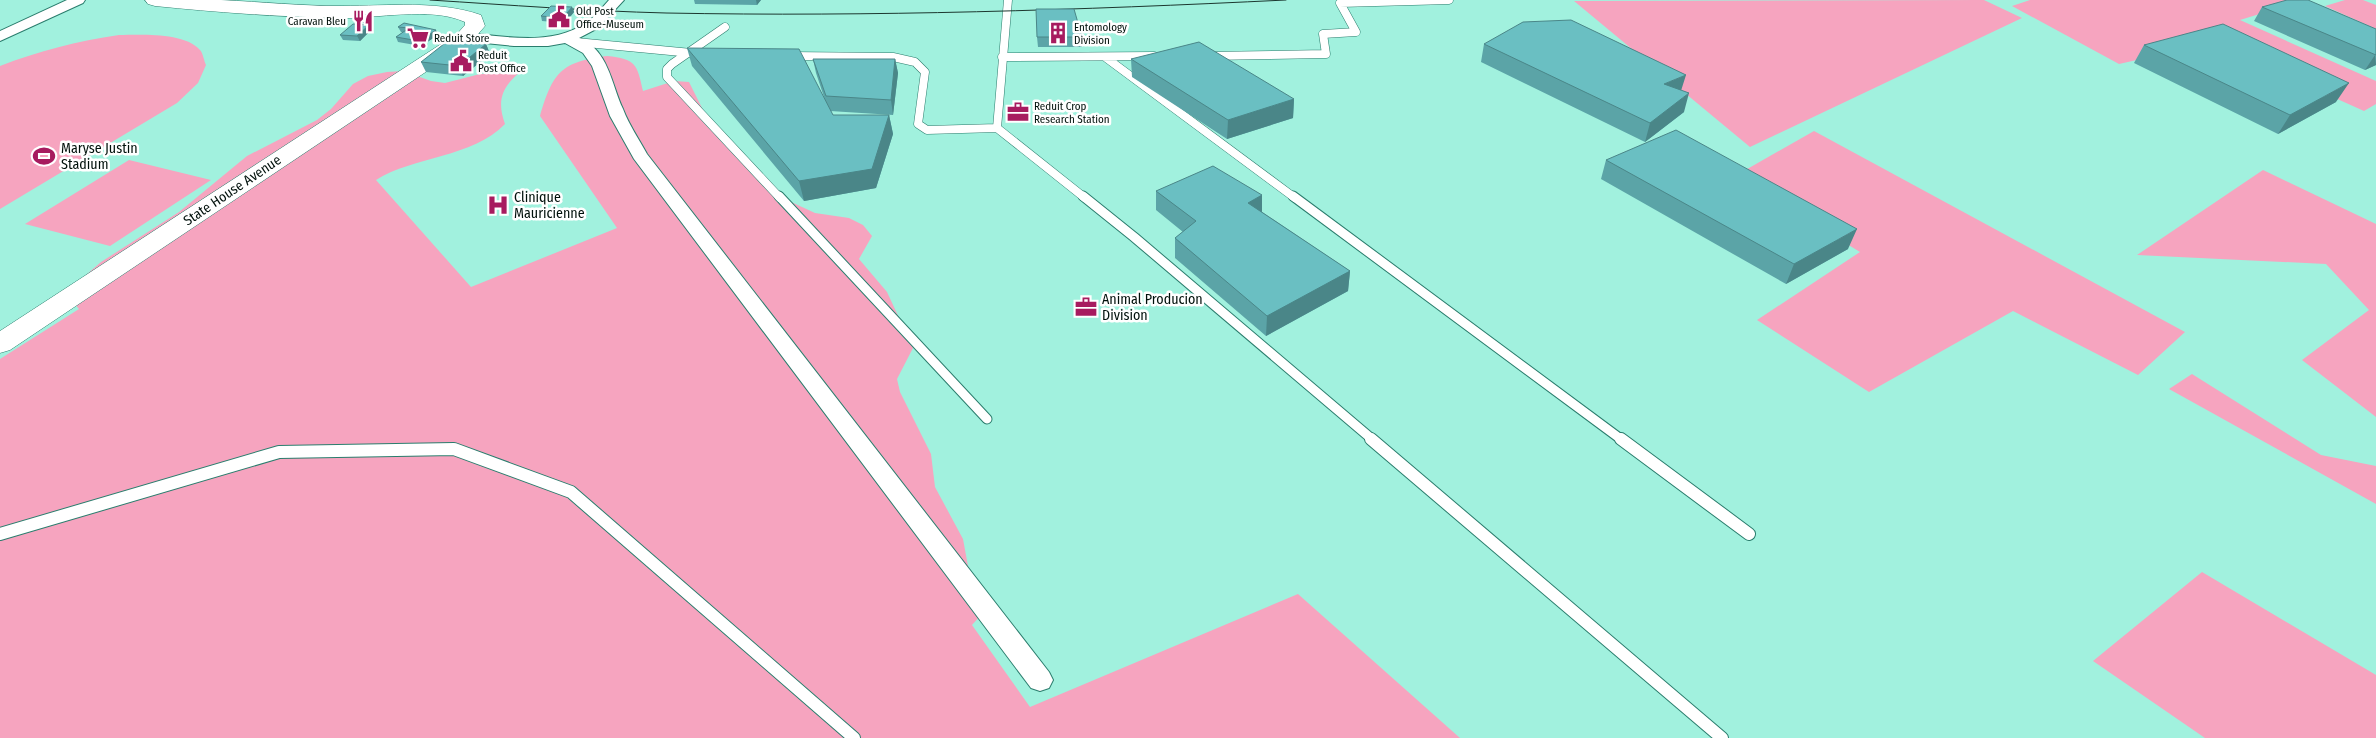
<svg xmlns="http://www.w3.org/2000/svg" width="2376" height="738" viewBox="0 0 2376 738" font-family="'Fira Sans Condensed',sans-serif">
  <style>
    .green { fill: #f6a4bf }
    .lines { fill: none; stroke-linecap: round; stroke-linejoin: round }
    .lane-far2-casing { stroke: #2a7d6d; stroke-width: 9 }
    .lane-far1-casing { stroke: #2a7d6d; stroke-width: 11 }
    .lane-casing { stroke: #2a7d6d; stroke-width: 14 }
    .street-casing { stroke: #2a7d6d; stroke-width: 2 }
    .secondary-casing { stroke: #2a7d6d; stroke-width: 1 }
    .lane-far2 { stroke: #fff; stroke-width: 8 }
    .lane-far1 { stroke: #fff; stroke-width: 9 }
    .lane { stroke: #fff; stroke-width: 12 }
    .street { fill: #fff; fill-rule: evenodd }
    .secondary { fill: #fff; fill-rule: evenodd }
    .tram { stroke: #1c372f; stroke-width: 1 }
    .wall { fill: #5ba4a7 }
    .shaded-wall { fill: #4a8688 }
    .building { fill: #6abfc2; stroke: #4a8688 }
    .labels { text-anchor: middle; stroke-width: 5; stroke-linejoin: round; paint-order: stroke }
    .far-poi-label { font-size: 11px; fill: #00100b; stroke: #fff; text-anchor: start }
    .poi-label { font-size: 14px; fill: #00100b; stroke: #fff; text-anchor: start }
    .street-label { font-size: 14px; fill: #00100b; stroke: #fff }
  </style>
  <rect width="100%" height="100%" fill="#a1f1de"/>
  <path class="green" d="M1984,0L2022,18L1750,147L1574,1Z
    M2030,0H2305L2240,20L2376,81V104L2364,111L2212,43L2119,64L2012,6Z
    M2345,0H2363L2376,5V41V29L2325,6Z
    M119,35C141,35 184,32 200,50C203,53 204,61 206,65L198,83L177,103L0,209V66C39,51 77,41 119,35Z
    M607,56C636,59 637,64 643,91L674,81L689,82L705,114L789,201L815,213L849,218L863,225L872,236L859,259L887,292L913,348L897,379L900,392L931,454L935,487L963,539L970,577L981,615L972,625L1030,707L1298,594L1460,738H0V359L79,309L71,300L79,281L101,262L179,212L247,156L317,120L331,109L353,84L368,76L387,72L403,71L431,81L445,83L480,74L519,73C501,88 497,102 505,124C472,158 414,156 376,180L471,287L617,228L540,116C553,72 561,62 607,56Z
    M1814,131L2185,332L2138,375L2013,311L1869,392L1757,320L1860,252L1735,176Z
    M129,160L211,180L110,246L25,224Z
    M2263,170L2376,224V417L2302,360L2369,310L2326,264L2137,255Z
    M2192,374L2321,455L2376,466V504L2169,389Z
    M2202,572L2376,675V738H2205L2093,661Z"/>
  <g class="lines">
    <g class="lane-far2-casing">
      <path id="lane-far2" d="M725,27L672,64L667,69V77L780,198
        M576,42L702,54
        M789,56L893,57L915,62L925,72L918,124L927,130L997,128L1085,198
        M1208,56L1326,54L1323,34L1356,32L1340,3L1449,0
        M1002,57L1154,56
        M1105,57L1295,198
        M997,128L1008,0"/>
    </g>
    <g class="lane-far1-casing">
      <path id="lane-far1" d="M779,196L987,419
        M1083,196L1134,237L1373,440
        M1293,196L1622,440"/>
    </g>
    <g class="lane-casing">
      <path id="lane" d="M1371,439L1722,738
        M1621,439L1749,534
        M0,534L279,452L454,449L571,492L854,738"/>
    </g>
    <g class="street-casing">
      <path id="street" d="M67,0H85L83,3L0,41V31Z
        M609,0H624L598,28L579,38C609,50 611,84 623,109C629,125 639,139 647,154L1049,672L1053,680L1049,688L1040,691L1031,688L634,159L610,116L592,66L583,53L565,43L548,46H514L465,41L458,37L465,33C505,36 552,47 587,22C595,17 602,8 609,0Z"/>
    </g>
    <g class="secondary-casing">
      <path id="secondary" d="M145,0C171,0 196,0 221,0C262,2 302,6 342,6C389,6 437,0 481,15L485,26L472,41L10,350L0,353V331L458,33L465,25V22C430,6 377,19 339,18C277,17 216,12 155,6L148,4Z"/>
    </g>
    <use href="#lane-far2" class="lane-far2"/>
    <use href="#lane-far1" class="lane-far1"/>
    <use href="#lane" class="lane"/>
    <use href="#street" class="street"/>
    <use href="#secondary" class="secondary"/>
    <path class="tram" d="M430,0C509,5 587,11 666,13C873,17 1080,10 1286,0"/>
  </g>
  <path class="wall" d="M694,0H761L757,5L695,4Z
    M572,7L574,12L565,23L542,21L541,16Z
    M2262,7L2376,29V65L2365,70L2254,21Z
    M368,15L371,20L367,23H356L354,18Z
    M404,23L438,35L421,46L398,42L396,37L403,32H401L398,27Z
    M369,25L371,30L360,41L343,40L340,35Z
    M1037,37H1082V47H1038Z
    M486,44L490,54L463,76L426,72L421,62Z
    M1484,44L1681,91L1684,112L1645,142L1481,62Z
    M2144,45L2336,102L2278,134L2134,63Z
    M687,48L826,103L816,73L813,59H895L898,73L893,115L830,111L833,115H889L893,134L876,188L804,201L692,66Z
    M1131,59L1294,99L1293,118L1227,139L1132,77Z
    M1606,160L1848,249L1786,284L1601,179Z
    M1156,191L1262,195V212L1350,271L1348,291L1266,336L1175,258V238L1183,232L1156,210Z"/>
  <path class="shaded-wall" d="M756,0H761L757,5Z
    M572,7L574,12L565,23L563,18Z
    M368,15L371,20L367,23L364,18Z
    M369,25L371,30L360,41L357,36Z
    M436,30L438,35L421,46L419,41Z
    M486,44L490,54L463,76L459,66Z
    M2375,55L2376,65L2365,70Z
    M895,59L898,73L893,115L891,100Z
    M1686,75L1680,94L1664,84Z
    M2349,83L2336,102L2278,134L2290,115Z
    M1689,93L1684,112L1645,142L1650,123Z
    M1294,99L1293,118L1227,139L1228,120Z
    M889,115L893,134L876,188L804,201L799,181Z
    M1262,195V214L1248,203Z
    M1857,229L1848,249L1786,284L1794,264Z
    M1350,271L1348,291L1266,336L1267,316Z"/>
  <path class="building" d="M2287,0H2308L2376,29V55L2262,7Z
    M551,6L572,7L563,18L541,16Z
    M1036,9H1074L1082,37H1037Z
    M356,14L368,15L364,18H354Z
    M1571,20L1686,75L1664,84L1689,93L1650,123L1484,44L1523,22Z
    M404,23L436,30L419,41L396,37L409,28L398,27Z
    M353,24L369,25L357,36L340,35Z
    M2223,24L2349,83L2290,115L2144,45Z
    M449,40L486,44L459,66L421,62Z
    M1199,42L1294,99L1228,120L1131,59Z
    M687,48L799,49L833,115H889L872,169L799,181Z
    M813,59H895L891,100L826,96Z
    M1676,130L1857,229L1794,264L1606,160Z
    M1213,166L1262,195L1248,203L1350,271L1267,316L1175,238L1196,221L1156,191Z"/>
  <defs>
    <g id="civic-bare" transform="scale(1.725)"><path d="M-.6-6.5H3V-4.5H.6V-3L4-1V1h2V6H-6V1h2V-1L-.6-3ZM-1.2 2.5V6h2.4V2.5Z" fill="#a71b5f" stroke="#fff" stroke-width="2.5" paint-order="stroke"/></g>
    <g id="restaurant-bare" transform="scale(1.725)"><path d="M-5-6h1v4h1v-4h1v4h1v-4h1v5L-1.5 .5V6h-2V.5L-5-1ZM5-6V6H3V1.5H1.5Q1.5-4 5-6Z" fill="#a71b5f" stroke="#fff" stroke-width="2.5" paint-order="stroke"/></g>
    <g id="building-bare" transform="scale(1.725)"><path d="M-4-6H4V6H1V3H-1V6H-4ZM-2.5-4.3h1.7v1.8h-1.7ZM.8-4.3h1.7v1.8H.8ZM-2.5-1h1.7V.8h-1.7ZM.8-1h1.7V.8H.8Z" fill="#a71b5f" stroke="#fff" stroke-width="2.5" paint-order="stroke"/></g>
    <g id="supermarket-bare" transform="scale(1.725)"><path d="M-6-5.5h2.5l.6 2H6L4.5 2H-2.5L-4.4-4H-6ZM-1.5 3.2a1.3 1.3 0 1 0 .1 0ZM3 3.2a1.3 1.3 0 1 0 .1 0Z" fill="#a71b5f" stroke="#fff" stroke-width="2.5" paint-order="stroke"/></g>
    <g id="office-bare" transform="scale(1.725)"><path d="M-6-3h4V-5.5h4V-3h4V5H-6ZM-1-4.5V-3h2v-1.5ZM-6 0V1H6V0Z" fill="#a71b5f" stroke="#fff" stroke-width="2.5" paint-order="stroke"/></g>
    <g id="stadium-bare" transform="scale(1.725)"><path d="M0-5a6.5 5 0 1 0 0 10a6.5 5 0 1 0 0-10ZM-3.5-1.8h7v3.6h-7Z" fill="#a71b5f" stroke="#fff" stroke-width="2.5" paint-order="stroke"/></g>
    <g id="hospital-bare" transform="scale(1.725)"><path d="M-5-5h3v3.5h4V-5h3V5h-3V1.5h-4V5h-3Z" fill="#a71b5f" stroke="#fff" stroke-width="2.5" paint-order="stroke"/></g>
  </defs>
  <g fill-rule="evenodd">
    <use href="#civic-bare" x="559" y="17"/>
    <use href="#restaurant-bare" x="363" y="21"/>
    <use href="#building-bare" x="1058" y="33"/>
    <use href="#supermarket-bare" x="418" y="38"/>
    <use href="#civic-bare" x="461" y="61"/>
    <use href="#office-bare" x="1018" y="112"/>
    <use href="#stadium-bare" x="44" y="156"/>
    <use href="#hospital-bare" x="498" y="205"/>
    <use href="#office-bare" x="1086" y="307"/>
  </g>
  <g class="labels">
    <g class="far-poi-label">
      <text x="576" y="15">Old Post<tspan x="576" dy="13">Office-Museum</tspan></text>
      <text x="346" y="25" text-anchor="end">Caravan Bleu</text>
      <text x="1074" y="31">Entomology<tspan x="1074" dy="13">Division</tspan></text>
      <text x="434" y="42">Reduit Store</text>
      <text x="478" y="59">Reduit<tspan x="478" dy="13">Post Office</tspan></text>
      <text x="1034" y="110">Reduit Crop<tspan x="1034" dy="13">Research Station</tspan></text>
    </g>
    <g class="poi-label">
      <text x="61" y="153">Maryse Justin<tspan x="61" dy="16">Stadium</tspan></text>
      <text x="514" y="202">Clinique<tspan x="514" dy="16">Mauricienne</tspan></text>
      <text x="1102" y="304">Animal Producion<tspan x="1102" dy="16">Division</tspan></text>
    </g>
    <g class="street-label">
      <text transform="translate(232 190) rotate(-34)" y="5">State House Avenue</text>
    </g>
  </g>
</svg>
